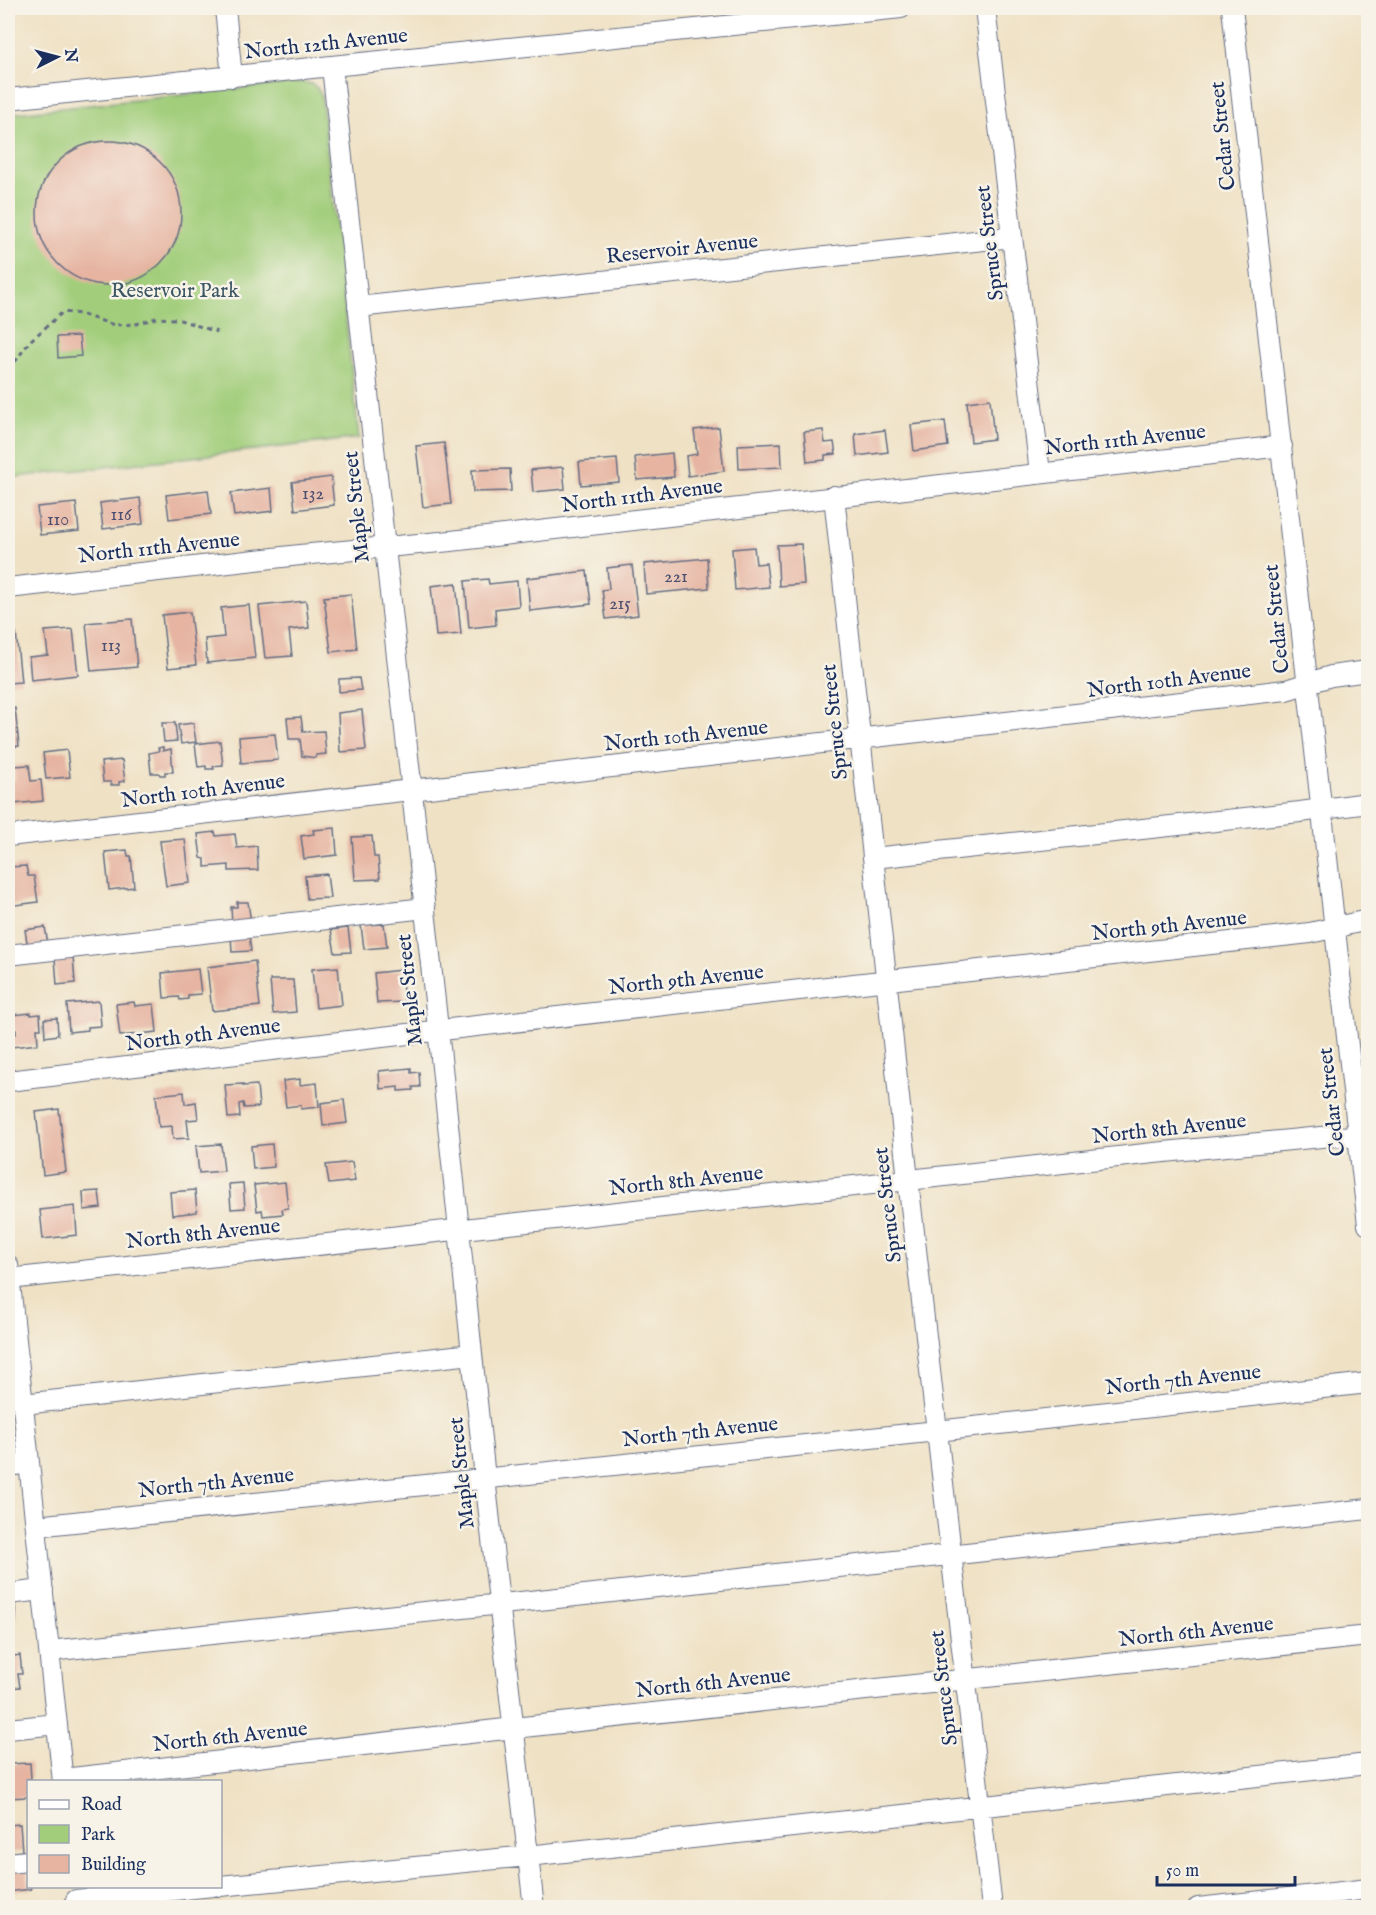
<svg xmlns="http://www.w3.org/2000/svg" width="1376" height="1915" viewBox="0 0 1376 1915" font-family="'IM FELL English',serif">
  <style>
    .green { fill: #a2ce7b; stroke: #5e7e6c; stroke-width: 1.5 }
    .building { fill: #e6b4a1 }
    .lines { fill: none; stroke-linecap: round; stroke-linejoin: round }
    .minor-casing { stroke: #656d82; stroke-width: 22 }
    .path { stroke: #656d82; stroke-width: 3; stroke-dasharray: 4.5 4.5; stroke-linecap: butt }
    .minor { stroke: #fff; stroke-width: 20 }
    .labels { text-anchor: middle; stroke-width: 5; stroke-linejoin: round; paint-order: stroke }
    .number-label { font-size: 18px; fill: #4e506f }
    .street-label { font-size: 21px; fill: #1b2f5e; stroke: #f7f3e8 }
    .park-label { font-size: 21px; fill: #3d5765; stroke: #f7f3e8 }
  </style>
  <rect width="100%" height="100%" fill="#f7f3e8"/>
  <filter id="ink" filterUnits="userSpaceOnUse"><feTurbulence type="fractalNoise" baseFrequency=".0167" numOctaves="2"/><feDisplacementMap in="SourceGraphic" scale="12" xChannelSelector="R" yChannelSelector="G"/><feConvolveMatrix kernelMatrix="1 2 1 2 8 2 1 2 1" color-interpolation-filters="sRGB"/></filter>
  <filter id="wash" filterUnits="userSpaceOnUse"><feTurbulence type="fractalNoise" baseFrequency=".008" numOctaves="4" result="noise"/><feDisplacementMap in="SourceGraphic" scale="24" xChannelSelector="R" yChannelSelector="G"/><feGaussianBlur stdDeviation="1.35" result="paint"/><feColorMatrix in="noise" values="0 0 0 0 0 0 0 0 0 0 0 0 0 0 0 0 0 1.4 0 .05"/><feComposite in="paint" operator="in"/></filter>
  <g filter="url(#wash)">
    <rect width="100%" height="100%" fill="#efe1c4"/>
    <path class="green" d="M300,82C310,83 316,84 321,94L359,438L8,478V114Z"/>
    <g id="blocks">
      <path class="building" d="M37 213a72 72 0 1 1 144 0a72 72 0 1 1-144 0Z
        M79,336L81,356L58,358L57,337Z
        M990,399L994,439L971,442L967,402Z
        M945,421L948,446L914,451L911,425Z
        M719,427L724,471L688,476L686,456L697,454L694,430Z
        M823,430L825,443L834,442L836,454L825,455V460L807,462L804,432Z
        M885,430L888,452L857,456L855,434Z
        M444,443L451,504L423,507L416,446Z
        M781,443L782,467L739,469L738,445Z
        M672,453L674,477L637,480L635,457Z
        M617,459L619,482L581,485L579,462Z
        M563,467L565,489L533,492L531,470Z
        M510,469L511,491L473,492L472,470Z
        M331,477L334,505L295,510L292,482Z
        M271,488L273,511L234,516L231,493Z
        M208,490L211,514L169,519L166,495Z
        M140,498L143,524L103,529L100,503Z
        M76,503L79,531L40,535L37,507Z
        M801,544L804,584L779,586L777,545Z
        M754,547L756,564L766,563L769,587L735,590L732,549Z
        M707,558L709,588L646,594L644,564Z
        M632,565L638,615L606,619L602,590L609,589L607,568Z
        M587,571L591,604L530,611L527,578Z
        M488,579L489,584L517,581L519,606L495,609L496,625L469,628L465,581Z
        M456,583L461,634L436,636L431,586Z
        M351,594L357,649L331,652L324,597Z
        M306,601L309,628L289,630L292,656L265,658L259,606Z
        M249,605L255,658L207,663L205,639L224,637L221,608Z
        M190,612L196,665L168,668L162,615Z
        M132,619L137,667L91,671L86,623Z
        M73,629L78,675L31,680L29,657L48,655L45,631Z
        M16,632L21,682L8,683V633Z
        M359,678L361,690L339,692V679Z
        M15,708L19,746L8,747V709Z
        M362,710L366,750L340,752L338,713Z
        M301,717L303,732L324,731L326,754L316,755V758L302,756L300,739H289L287,718Z
        M162,723H175L177,741L164,742Z
        M193,723L196,742L181,744L178,725Z
        M275,734L278,760L241,763L239,737Z
        M220,741L223,765L213,766L214,769H206V766L198,767L195,744Z
        M163,747V751L171,749L173,772H165V775H160L159,773H151L149,753L159,751L158,748Z
        M67,750L70,777L46,779L43,753Z
        M122,760L125,781L119,782V785H111V782H103L101,762Z
        M29,765L31,781L41,780L43,801L13,804L11,781H15L14,766Z
        M335,828L337,855L304,859L301,836L314,834L313,830Z
        M215,832L216,836L235,834L237,848L257,846L258,870L229,871V865L205,867V859L201,858L198,834Z
        M372,836L374,857H378L380,879L355,880L352,837Z
        M185,839L190,883L166,886L160,841Z
        M127,850L128,856H131L134,887L109,890L105,852Z
        M26,866L28,876H34L38,902L8,906V867Z
        M327,874L330,898L307,899L305,876Z
        M237,902H248L251,923L232,924L231,907H237Z
        M384,924L387,947L364,949L361,925Z
        M45,927L48,944L28,948L25,930Z
        M348,928L351,952L335,953L331,930Z
        M249,934L251,951L232,952L231,935Z
        M73,956L75,983L57,985L55,958Z
        M255,961L260,1006L212,1011L207,967Z
        M338,967L342,1005L316,1008L312,969Z
        M198,969L201,994L188,995V999L180,1000L179,997L164,998L162,973Z
        M401,970L404,1002L377,1003L374,973Z
        M270,980H293L296,1012L273,1014Z
        M99,1001L101,1026L88,1027V1030L69,1032L67,1004Z
        M134,1002L135,1006L154,1004L157,1032L120,1036L116,1004Z
        M31,1013V1015L40,1014L41,1029H37L38,1044L12,1047L11,1034H16V1030H14L12,1015Z
        M57,1018L58,1035L45,1037L44,1019Z
        M411,1068V1073L419,1072L420,1087H413V1090L398,1091V1087L380,1089L379,1071Z
        M300,1079V1085L317,1083L319,1107L301,1109V1105L286,1107L283,1081Z
        M243,1084V1086L257,1085L259,1107L244,1108L243,1103L239,1104L240,1117L228,1118L225,1085Z
        M184,1092L185,1104L196,1102L198,1119L187,1120L189,1138L173,1139L172,1126L159,1127L156,1095Z
        M344,1100L347,1123L323,1126L321,1103Z
        M59,1109L66,1172L43,1175L36,1112Z
        M221,1144L224,1171L199,1173L196,1146Z
        M272,1144L274,1167L253,1169L251,1146Z
        M352,1162L355,1181L329,1184L326,1165Z
        M285,1182L288,1208L282,1209L283,1214L263,1216L262,1210L257,1211L254,1185Z
        M243,1183L245,1208L231,1209L229,1184Z
        M195,1190L197,1212L172,1215L170,1192Z
        M99,1191L101,1208L84,1210L83,1192Z
        M75,1206L77,1235L43,1239L40,1210Z
        M15,1603L16,1619L11,1620L14,1634L8,1635V1604Z
        M20,1655L22,1674H18L20,1687L8,1688V1657Z
        M30,1763L31,1779H27L28,1797L8,1798V1764Z
        M20,1824L22,1851L8,1853V1825Z
        M28,1870V1886H30L31,1889L8,1892V1872Z"/>
    </g>
  </g>
  <g filter="url(#ink)">
    <use href="#blocks" fill-opacity="0" stroke="#656d82" stroke-width="1.5"/>
    <g class="lines">
      <g class="minor-casing">
        <path id="minor" d="M225,8L232,77
          M985,8L1040,473
          M1232,8L1368,1225
          M332,67L436,1010L485,1478L534,1908
          M8,99L901,8
          M358,307L1012,237
          M834,496L908,1180L992,1908
          M8,588L300,555L451,541L1282,446
          M8,836L1286,690L1331,676L1368,671
          M873,858L1300,812L1368,803
          M8,955L425,908
          M8,1081L459,1028L1310,933L1368,920
          M8,1265L63,1782
          M9,1279L1154,1153L1332,1136L1368,1138
          M23,1404L472,1354
          M8,1466L29,1463
          M36,1526L937,1431L1368,1383
          M8,1594L43,1590
          M49,1651L521,1602L1368,1509
          M8,1729L57,1724
          M63,1779L514,1728L1368,1636
          M8,1863L28,1861
          M220,1886L528,1856L1368,1764
          M76,1900L213,1886
          M1198,1908L1368,1889"/>
      </g>
      <path class="path" d="M8,366H12L30,341L63,312L80,314L114,325L136,324L156,318L177,319L217,332"/>
      <use href="#minor" class="minor"/>
    </g>
  </g>
  <g class="labels">
    <g class="number-label">
      <text x="313" y="499">132</text>
      <text x="121" y="520">116</text>
      <text x="58" y="525">110</text>
      <text x="676" y="582">221</text>
      <text x="620" y="609">215</text>
      <text x="111" y="651">113</text>
    </g>
    <g class="street-label">
      <text transform="translate(326 43) rotate(-6)" y="7">North 12th Avenue</text>
      <text transform="translate(1222 136) rotate(-96)" y="7">Cedar Street</text>
      <text transform="translate(989 243) rotate(-97)" y="7">Spruce Street</text>
      <text transform="translate(682 248) rotate(-6)" y="7">Reservoir Avenue</text>
      <text transform="translate(1125 439) rotate(-6)" y="7">North 11th Avenue</text>
      <text transform="translate(642 495) rotate(-7)" y="7">North 11th Avenue</text>
      <text transform="translate(356 507) rotate(-96)" y="7">Maple Street</text>
      <text transform="translate(159 547) rotate(-6)" y="7">North 11th Avenue</text>
      <text transform="translate(1276 619) rotate(-96)" y="7">Cedar Street</text>
      <text transform="translate(1169 680) rotate(-7)" y="7">North 10th Avenue</text>
      <text transform="translate(834 722) rotate(-96)" y="7">Spruce Street</text>
      <text transform="translate(686 735) rotate(-6)" y="7">North 10th Avenue</text>
      <text transform="translate(203 790) rotate(-7)" y="7">North 10th Avenue</text>
      <text transform="translate(1169 925) rotate(-6)" y="7">North 9th Avenue</text>
      <text transform="translate(686 979) rotate(-6)" y="7">North 9th Avenue</text>
      <text transform="translate(409 990) rotate(-96)" y="7">Maple Street</text>
      <text transform="translate(203 1034) rotate(-7)" y="7">North 9th Avenue</text>
      <text transform="translate(1331 1102) rotate(-97)" y="7">Cedar Street</text>
      <text transform="translate(1169 1128) rotate(-6)" y="7">North 8th Avenue</text>
      <text transform="translate(686 1180) rotate(-6)" y="7">North 8th Avenue</text>
      <text transform="translate(887 1205) rotate(-97)" y="7">Spruce Street</text>
      <text transform="translate(203 1233) rotate(-6)" y="7">North 8th Avenue</text>
      <text transform="translate(1183 1379) rotate(-6)" y="7">North 7th Avenue</text>
      <text transform="translate(700 1431) rotate(-6)" y="7">North 7th Avenue</text>
      <text transform="translate(461 1473) rotate(-96)" y="7">Maple Street</text>
      <text transform="translate(216 1482) rotate(-6)" y="7">North 7th Avenue</text>
      <text transform="translate(1196 1631) rotate(-6)" y="7">North 6th Avenue</text>
      <text transform="translate(713 1682) rotate(-6)" y="7">North 6th Avenue</text>
      <text transform="translate(943 1688) rotate(-97)" y="7">Spruce Street</text>
      <text transform="translate(230 1736) rotate(-6)" y="7">North 6th Avenue</text>
    </g>
    <g class="park-label">
      <text x="175" y="297">Reservoir Park</text>
    </g>
  </g>
  <rect width="1376" height="1915" fill="none" stroke="#f7f3e8" stroke-width="30"/>
  <rect x="27" y="1780" width="195" height="108" fill="#f7f3e8" stroke="#9fa5b1" stroke-width="1.5"/>
  <rect x="39" y="1800" width="30" height="9" fill="#ffffff" stroke="#9fa5b1" stroke-width="1.5"/>
  <text x="81" y="1810" font-size="18" fill="#1b2f5e">Road</text>
  <rect x="39" y="1825" width="30" height="18" fill="#a2ce7b" stroke="#9fa5b1" stroke-width="1.5"/>
  <text x="81" y="1840" font-size="18" fill="#1b2f5e">Park</text>
  <rect x="39" y="1855" width="30" height="18" fill="#e6b4a1" stroke="#9fa5b1" stroke-width="1.5"/>
  <text x="81" y="1870" font-size="18" fill="#1b2f5e">Building</text>
  <g transform="translate(57 57) rotate(84)" stroke="#f7f3e8" stroke-width="4.5" paint-order="stroke">
  <path d="M0-4.5L10 22L0 15L-10 22Z" fill="#1b2f5e"/>
  <text y="-9" font-size="16" font-weight="bold" text-anchor="middle" fill="#1b2f5e">N</text>
  </g>
  <path d="M1157 1876v9h138v-9" fill="none" stroke="#1b2f5e" stroke-width="3"/>
  <text x="1166" y="1876" font-size="18" fill="#1b2f5e" stroke="#f7f3e8" stroke-width="4.5" paint-order="stroke">50 m</text>
</svg>
